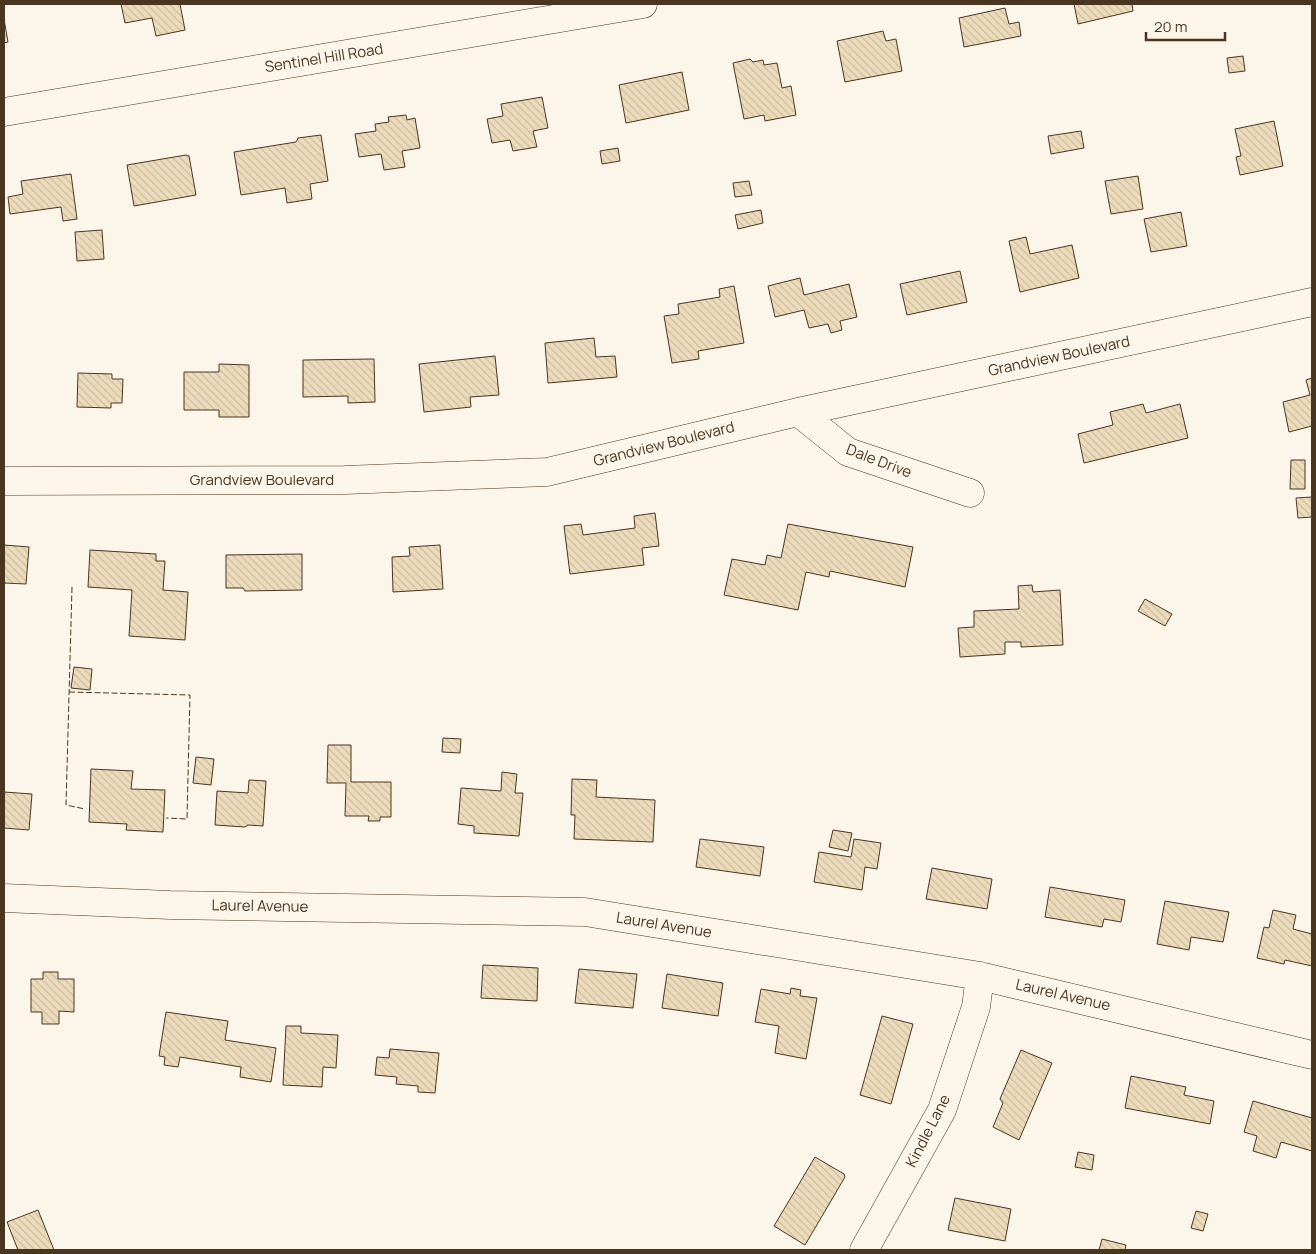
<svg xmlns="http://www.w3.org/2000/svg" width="1316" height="1254" viewBox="0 0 1316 1254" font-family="Manrope,sans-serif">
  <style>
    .building { fill: url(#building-back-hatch); stroke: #4a3520 }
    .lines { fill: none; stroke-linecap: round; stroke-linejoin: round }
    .minor-casing { stroke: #4a3520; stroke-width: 29 }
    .major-casing { stroke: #4a3520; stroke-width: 29 }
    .minor { stroke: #fbf6e9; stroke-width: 28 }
    .major { stroke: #fbf6e9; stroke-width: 28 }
    .fence { stroke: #4a3520; stroke-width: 1; stroke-dasharray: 6 2.5; stroke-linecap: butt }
    .labels { text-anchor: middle; stroke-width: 4; stroke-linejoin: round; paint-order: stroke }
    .street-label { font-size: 15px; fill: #4a3520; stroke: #fbf6e9 }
  </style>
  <defs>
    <pattern id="building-back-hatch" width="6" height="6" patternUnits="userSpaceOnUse" patternTransform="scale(1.25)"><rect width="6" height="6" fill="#ecdcbc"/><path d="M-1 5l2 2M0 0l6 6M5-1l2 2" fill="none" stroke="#ccbda1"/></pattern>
  </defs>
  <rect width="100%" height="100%" fill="#fbf6e9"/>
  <path class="building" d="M121,4H180L185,30L156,36L152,18L125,23Z
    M1074,4H1132L1133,11L1078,24Z
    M1005,8L1009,24L1019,22L1021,36L964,47L959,18Z
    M4,19L8,42L4,43Z
    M883,31L886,41L896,39L902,71L845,82L837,41Z
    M1243,56L1245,71L1229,73L1227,58Z
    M750,59L753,62L763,60L764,65L777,63L782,88L791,86L796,115L765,121L764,115L744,119L733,63Z
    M682,72L689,110L626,123L619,85Z
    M542,97L548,128L533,131L537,147L513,151L510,140L492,143L487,119L503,116L501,104Z
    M406,115L407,120L415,118L420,148L402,151L405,167L384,170L381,154L359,157L355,134L376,131L375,124L389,122L388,117Z
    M1274,121L1283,166L1240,175L1236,157L1241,156L1235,129Z
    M1081,131L1084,148L1051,154L1048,136Z
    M321,135L328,181L310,184L312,199L287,203L285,188L241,195L234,152L296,142L298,138Z
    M618,148L620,161L602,164L600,151Z
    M186,155L189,156L196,195L134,206L127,165Z
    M71,174L77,219L63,221L61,207L10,214L8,197L23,194L21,181Z
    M1138,176L1143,209L1111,214L1105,181Z
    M749,181L752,195L735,197L733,183Z
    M761,210L763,223L738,229L735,215Z
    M1181,212L1187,246L1151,252L1144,219Z
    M102,230L104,259L77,261L75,232Z
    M1026,237L1030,254L1072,245L1079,278L1020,292L1009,241Z
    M960,271L967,302L907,315L900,284Z
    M800,278L804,295L849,284L857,317L840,321L842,330L831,333L828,324L809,328L804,310L775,317L768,286Z
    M734,286L744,343L698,351L699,359L672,363L664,316L679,314L678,304L720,297L719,289Z
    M594,338L596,357L615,356L617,377L548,383L545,343Z
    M495,356L499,395L470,397L471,407L424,412L419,364Z
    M374,359L375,402L348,403V396L303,397V360Z
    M219,364L249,365V417H219V410H184V372H219Z
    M78,373L112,374V379H123L122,403H111V408L77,407Z
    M1312,378V426L1289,432L1283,402L1310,395L1306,380Z
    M1143,404L1146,413L1180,404L1188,438L1084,463L1078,434L1113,425L1110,412Z
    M1291,460H1305V489H1290Z
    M1312,497V517L1298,518L1296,498Z
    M655,513L659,546L642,548L644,565L570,574L564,526L581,524L583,535L635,528L634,516Z
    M788,524L913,547L905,587L830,571L829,577L806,572L798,610L724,595L732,559L765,565L767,555L781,558Z
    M4,545L29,547L26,584L4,583Z
    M440,545L443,589L393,592L392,557L410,556L409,547Z
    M90,550L156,554V561H165L163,590L188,592L185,640L129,636L132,590L88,587Z
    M302,554V590L245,591L243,588H226V555Z
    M1032,585L1033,592L1060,590L1063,645L1021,647V642H1005V654L960,657L958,628L974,627V611L1019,609L1018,586Z
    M1145,599L1172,614L1165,626L1138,611Z
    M74,667L92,669L90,690L71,688Z
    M443,738L461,739L460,753L442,752Z
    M328,745H351V782H391V817H380V821H368L369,816H345L346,783H327Z
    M196,757L214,759L211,785L193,783Z
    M91,769L133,771L131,789L165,790L163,832L126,830L127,824L89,822Z
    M502,772L517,774L515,793H523L519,836L474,833V826L458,824L461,788L501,791Z
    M572,779L597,780L596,797L655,800L653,842L574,839L575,815H571Z
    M249,780L266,781L263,826L248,825L245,827L215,825L217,791L248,793Z
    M4,792L32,794L29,830L4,828Z
    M833,830L852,833L848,851L829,847Z
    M700,839L764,847L760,876L696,867Z
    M854,839L881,843L877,869L865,867L862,890L814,882L819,852L851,857Z
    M932,868L992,879L987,909L926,899Z
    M1050,887L1125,900L1121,922L1104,919L1102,927L1045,917Z
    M1165,901L1229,912L1223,942L1191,937L1189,950L1157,944Z
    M1273,910L1296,915L1293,929L1312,934V966L1285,960L1284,964L1257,958L1264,927L1269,928Z
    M483,965L538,968L537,1001L481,998Z
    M579,969L637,974L633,1008L575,1003Z
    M43,972H58V979H74V1012L59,1011V1024H42V1012H31V979H43Z
    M667,974L723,983L718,1016L662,1008Z
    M791,988L801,990L800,996L817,998L806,1059L775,1053L779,1026L755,1022L761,989L790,994Z
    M166,1012L228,1021L225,1040L276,1048L271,1082L240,1077L241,1067L180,1057L178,1067L164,1065L165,1057L159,1056Z
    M882,1016L913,1024L891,1104L860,1095Z
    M286,1026H301V1033L338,1035L336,1068L323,1067L322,1087L283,1085Z
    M390,1049L439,1053L435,1093L418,1092V1086L396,1084L397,1077L375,1075L377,1057L389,1058Z
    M1021,1050L1052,1063L1019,1140L993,1127L1003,1103L1000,1099Z
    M1131,1076L1186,1087L1184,1095L1214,1101L1210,1124L1125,1108Z
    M1253,1101L1312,1118V1151L1281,1142L1276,1158L1253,1151L1257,1136L1244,1132Z
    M1078,1152L1094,1155L1092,1170L1075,1167Z
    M815,1157L844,1174L845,1177L805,1245L774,1226Z
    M955,1198L1011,1209L1005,1241L948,1230Z
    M38,1210L54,1250H18L7,1222Z
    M1196,1211L1208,1214L1203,1231L1191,1228Z
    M1102,1239L1126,1245L1125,1250H1099Z"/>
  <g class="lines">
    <g class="minor-casing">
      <path id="minor" d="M798,412L848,452L970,493
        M4,481L345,480L547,472L798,412L1312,302
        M4,898L170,905L585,912L980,976L1312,1055
        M864,1250L942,1110L976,1007L980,976"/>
    </g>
    <g class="major-casing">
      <path id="major" d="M4,112L643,4"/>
    </g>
    <use href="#minor" class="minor"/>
    <use href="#major" class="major"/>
    <path class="fence" d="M72,587L66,805L85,809
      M69,692L190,695L187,819L166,818"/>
  </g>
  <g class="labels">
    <g class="street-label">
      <text transform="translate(324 58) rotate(-9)" y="5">Sentinel Hill Road</text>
      <text transform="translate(1059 356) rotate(-12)" y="5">Grandview Boulevard</text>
      <text transform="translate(664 444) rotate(-14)" y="5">Grandview Boulevard</text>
      <text transform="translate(879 461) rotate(21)" y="5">Dale Drive</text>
      <text x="262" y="485">Grandview Boulevard</text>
      <text transform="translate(260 906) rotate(1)" y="5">Laurel Avenue</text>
      <text transform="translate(664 925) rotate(9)" y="5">Laurel Avenue</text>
      <text transform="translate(1063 995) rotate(13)" y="5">Laurel Avenue</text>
      <text transform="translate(928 1131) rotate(-63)" y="5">Kindle Lane</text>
    </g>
  </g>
  <rect width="1316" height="1254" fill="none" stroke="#4a3520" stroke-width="10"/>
  <path d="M1146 32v8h79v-8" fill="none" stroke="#4a3520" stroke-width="2.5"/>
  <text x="1154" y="32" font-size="15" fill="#4a3520" stroke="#fbf6e9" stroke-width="4" paint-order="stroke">20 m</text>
</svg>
